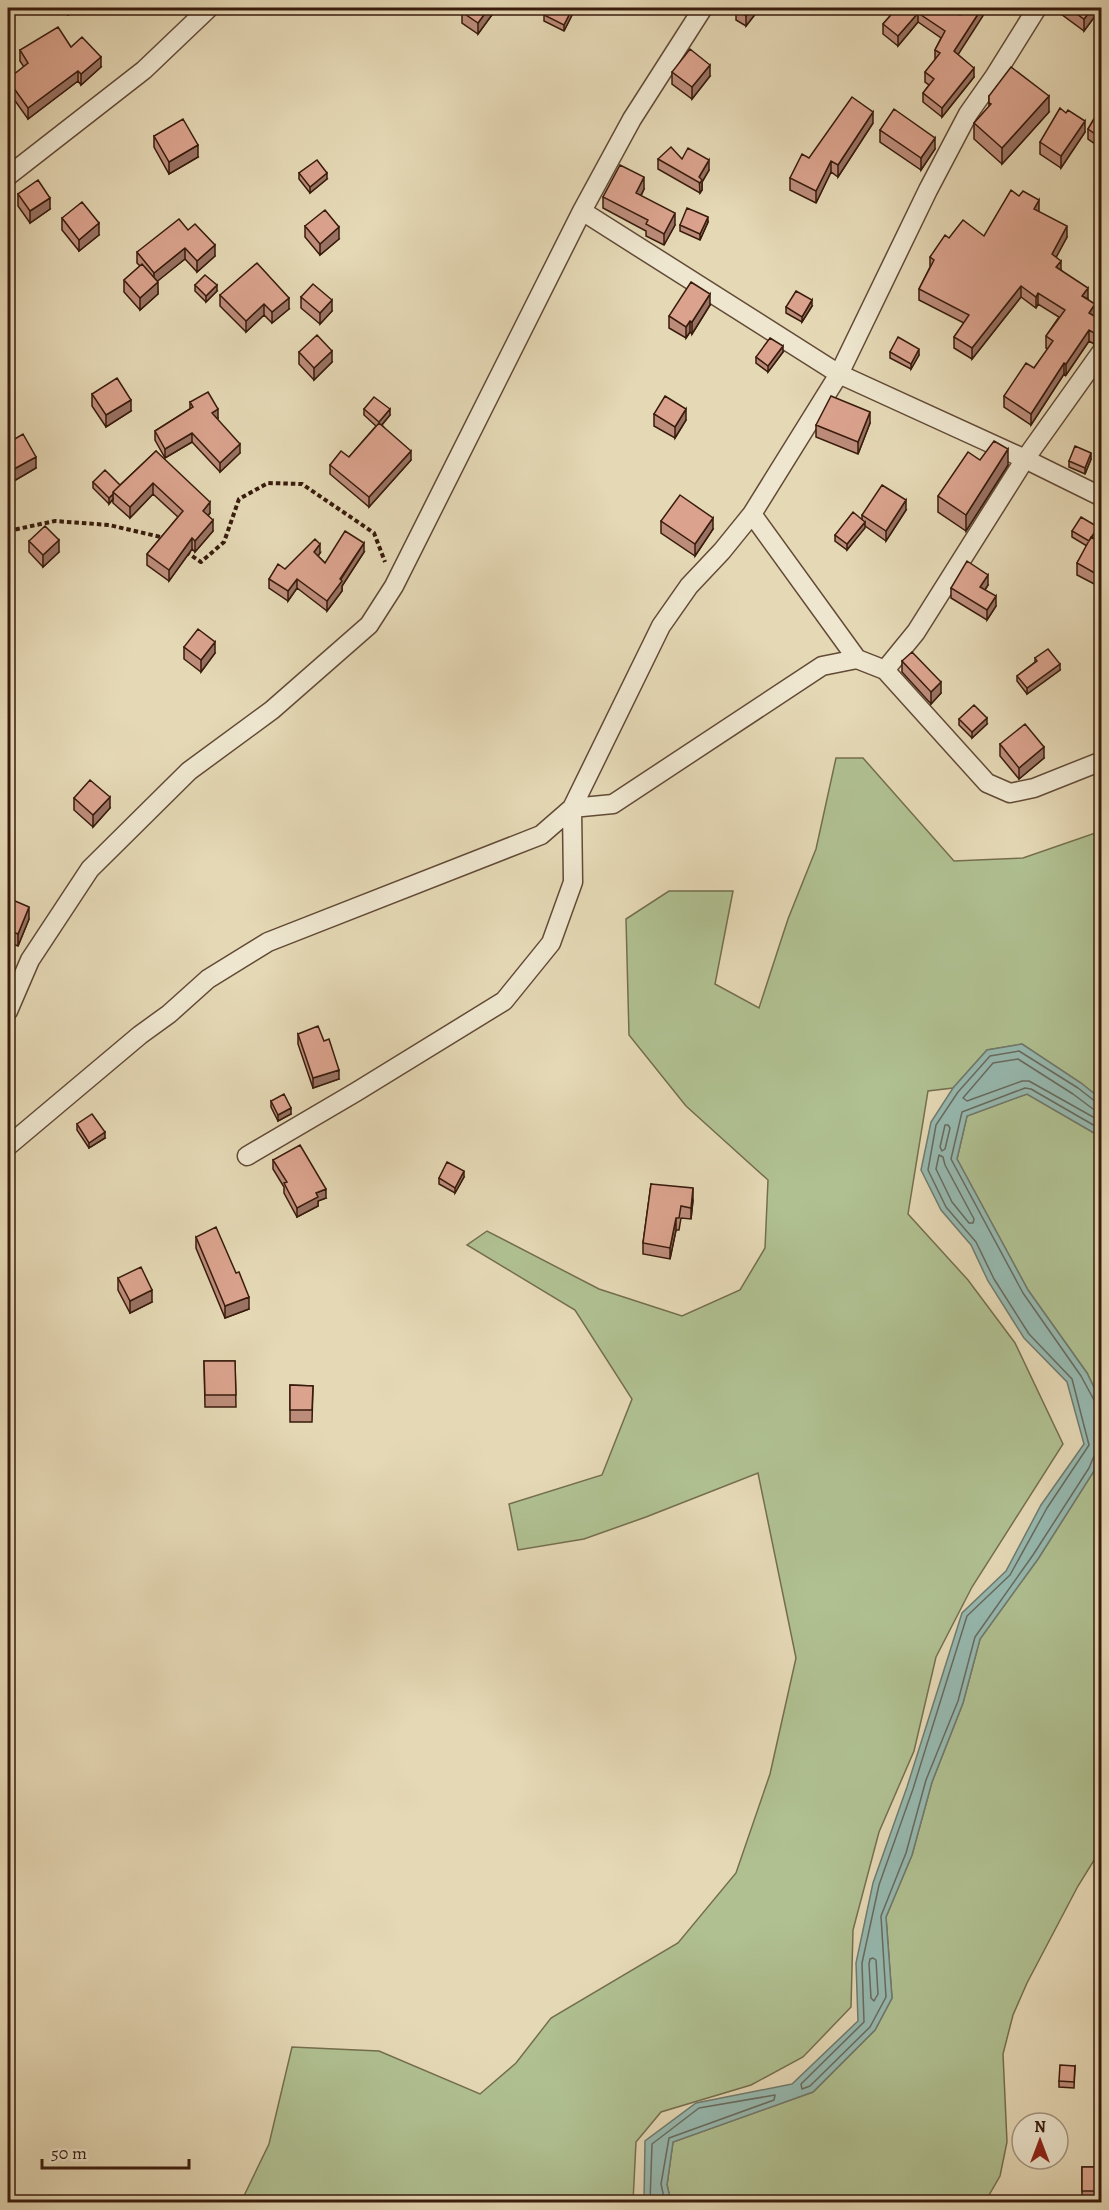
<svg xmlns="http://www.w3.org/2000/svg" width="1109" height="2210" viewBox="0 0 1109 2210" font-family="Alegreya,serif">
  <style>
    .green { fill: #b0c091; stroke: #746e4e; stroke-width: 1.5 }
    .water { fill: #96b9b0; stroke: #707a6e; stroke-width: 1.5 }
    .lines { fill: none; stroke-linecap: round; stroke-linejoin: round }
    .shore { stroke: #676a5e; stroke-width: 1.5 }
    .street-casing { stroke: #634a36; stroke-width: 21 }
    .path { stroke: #381b0c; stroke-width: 4; stroke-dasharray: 4.5 3; stroke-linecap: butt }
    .street { stroke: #eee6cf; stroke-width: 18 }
    .wall { fill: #bc8c7a; stroke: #381b0c; stroke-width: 1.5 }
    .shaded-wall { fill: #997263; stroke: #381b0c; stroke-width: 1.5 }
    .building { fill: #dba38e; stroke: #381b0c; stroke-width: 1.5 }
  </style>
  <rect width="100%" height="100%" fill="#e5d8b5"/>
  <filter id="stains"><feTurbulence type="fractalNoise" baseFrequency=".00333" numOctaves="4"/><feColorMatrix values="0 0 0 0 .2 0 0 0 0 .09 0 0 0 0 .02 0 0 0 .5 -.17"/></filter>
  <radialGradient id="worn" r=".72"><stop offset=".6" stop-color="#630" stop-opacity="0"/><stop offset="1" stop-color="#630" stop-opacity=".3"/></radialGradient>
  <path class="green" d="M836,758H863L954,861L1023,858L1101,831V1099L1081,1083L1022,1044L987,1050L953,1088L928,1091L908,1214L968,1280L1015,1343L1063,1444L972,1587L936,1657L914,1751L879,1832L853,1930L851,2007L803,2057L751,2085L661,2112L636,2142L633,2202H241L269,2144L292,2047L379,2051L480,2094L516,2063L551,2018L678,1943L736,1873L770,1774L796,1658L758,1473L646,1517L584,1539L518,1550L509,1504L602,1475L632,1399L575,1310L467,1245L487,1231L599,1289L682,1316L740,1290L765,1248L768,1180L686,1106L629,1035L626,919L669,891H733L715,984L759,1008L788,919L816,849Z
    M1027,1094L1101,1137V1402L1087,1373L1028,1290L957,1159L967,1116Z
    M1101,1453V1849L1078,1886L1027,1983L1013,2015L1003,2054L1007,2142L1000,2176L985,2202H671L667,2185L673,2142L813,2092L875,2030L892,1998L886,1917L912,1855L932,1782L963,1703L980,1639L1038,1559L1094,1471Z"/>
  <path class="water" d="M1022,1044L1081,1083L1101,1099V1137L1027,1094L967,1116L957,1159L1028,1290L1087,1373L1101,1402V1453L1094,1471L1038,1559L980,1639L963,1703L932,1782L912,1855L886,1917L892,1998L875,2030L813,2092L673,2142L667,2185L671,2202H644L645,2141L696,2103L792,2084L858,2021L856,1963L873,1883L907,1787L962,1613L1006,1571L1041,1505L1084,1444L1067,1382L1024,1338L988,1281L971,1245L941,1210L921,1170L931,1122L953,1088L987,1050Z"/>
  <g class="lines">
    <path class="shore" d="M1102,1103L1096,1102L1078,1088L1019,1051L990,1056L958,1092L936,1125L928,1170L946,1207L976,1242L994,1279L1029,1334L1072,1379L1089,1445L1047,1508L1010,1575L967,1616L913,1789L879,1885L862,1963L864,2022L801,2084L802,2089L810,2086L870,2027L886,1997L881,1916L906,1853L926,1780L958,1701L975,1637L1033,1555L1089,1468L1094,1456L1102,1453
      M1102,1110L1093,1109L1073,1094L1018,1059L993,1063L963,1098L967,1101L1022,1081H1029L1102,1122
      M945,1125H948L950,1128L945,1149L942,1151L940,1147Z
      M1102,1130L1031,1089L1025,1088L962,1112L951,1159L1023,1293L1081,1376L1094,1400L1102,1403
      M939,1155L943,1157L945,1165L974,1219L973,1223H969L952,1202L936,1169Z
      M873,1958L876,1960L878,1994L874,2001L871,1998L869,1964L870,1959Z
      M650,2202L652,2144L699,2108L775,2095L774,2100L669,2138L661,2184L665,2202"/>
    <g class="street-casing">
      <path id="street" d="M8,176L144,70L209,8
        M582,211L839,374L1025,459L1102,497
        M752,514L857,659
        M885,670L916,632L1025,459L1102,351
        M8,1011L30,960L90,869L189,771L272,710L369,625L394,586L582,211L632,119L703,8
        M8,1146L140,1035L169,1014L208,979L268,942L541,835L572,808L661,626L689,586L722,551L752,514L839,374L928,190L968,114L994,77L1037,8
        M247,1156L356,1092L504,1001L551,943L573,882L572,808L613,804L822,666L857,659L885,670L987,783L1010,793L1034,788L1102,761"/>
    </g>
    <path class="path" d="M8,531L55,521L109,525L165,538
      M186,552L201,562L224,542L239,499L268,483L302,484L374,533L385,562"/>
    <use href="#street" class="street"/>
  </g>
  <path class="wall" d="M64,8H81L68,15Z
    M494,8V12L478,34L462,23V12Z
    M737,8H760L746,26L736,20V9Z
    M897,8H950L958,55L974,77L942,117L923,102V93L929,85L925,82V72L935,60V50L941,38L918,22L898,46L883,34V24Z
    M995,8H1005L1002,12Z
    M1057,8H1101L1084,31L1057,11Z
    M544,15H572L564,31L544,21Z
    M20,50L101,67L81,85L78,81L28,119L8,91V79L24,67L20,61Z
    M672,72L710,76L692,99L672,84Z
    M989,96L1049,112L1002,164L974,139V123L989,107Z
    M1101,107V148L1088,139V129Z
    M1066,113L1085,132L1061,168L1040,154V142Z
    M873,123L838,177L831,172L816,203L790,190V178Z
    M880,130L935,149L921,170L880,142Z
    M154,136L198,157L169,174L154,147Z
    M658,159H682L709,170L702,182V190L700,193L658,169Z
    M299,173L327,179L310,193L299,179Z
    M644,189L641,196L675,225L664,245L646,236V231L603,208V197Z
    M18,194L50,209L30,223L18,206Z
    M1039,212L1067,237L1056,257L1061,270L1088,299L1095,315L1094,344L1089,341L1066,375L1064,374L1031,425L1004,407V396L1034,368L1048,349L1046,348V336L1059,317L1038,304L1036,308L1021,297L972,359L954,348V337L964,323L919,300V289L930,267V257L949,238L984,236Z
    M62,218L99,235L79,251L62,230Z
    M708,222L700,240L680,231V225Z
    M305,226L339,239L320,255L305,237Z
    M188,230L215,256L197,272L185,259L157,281L158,294L140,310L124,292V280L140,266L137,263V252Z
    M195,285L217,291L206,302L195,291Z
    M220,295L289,309L272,323L264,315L246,332L220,306Z
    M301,297L332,311L320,324L301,308Z
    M710,305L692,334L690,332L686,338L669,328V316Z
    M812,306L802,322L786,313V307Z
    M299,352L332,362L314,380L299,364Z
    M783,352L768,372L756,363V357Z
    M890,352L919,355L911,369L890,358Z
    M92,394L131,411L106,427L92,406Z
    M190,402L218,418L217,419L240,453L220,472L192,442L165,458L155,440V431L190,409Z
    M364,409L390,415L382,425L411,460L369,507L330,474V465L349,457L376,426L364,415Z
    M654,414L686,420L675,438L654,426Z
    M870,423L858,454L816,437V425Z
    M8,443L36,468L14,481L8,470Z
    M156,451L210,513L208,516L213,531L195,552L192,549L169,581L147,565V554L178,517L153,494L130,518L113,503V499L109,504L93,488V482L120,485Z
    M1091,459L1085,474L1069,467V461Z
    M980,460L1008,465L966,531L938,512V496Z
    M906,510L886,541L865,526L847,550L835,541V535L862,520V515Z
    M661,521L713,529L695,556L661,533Z
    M1072,531L1098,533L1094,539L1101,543L1100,587L1077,575V563L1087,546L1072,537Z
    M29,541L59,552L43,567L29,552Z
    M364,552L342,586V591L327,611L297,588L288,601L269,588V579L285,569L320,553L318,556L325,563Z
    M988,585L985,590L996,606L987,620L951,598V588Z
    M184,647L215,653L201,672L184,659Z
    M1035,658L1060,670L1027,694L1017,681V676L1035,662Z
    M902,661L941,693L931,704L902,672Z
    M959,719L987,724L972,738L959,725Z
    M1000,744L1044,758L1019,779L1000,756Z
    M74,798L110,808L93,827L74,810Z
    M8,898L29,919L18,946L8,942Z
    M298,1034L339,1079L313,1088L298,1044Z
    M271,1101L291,1114L278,1121L271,1107Z
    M77,1124L105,1138L89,1148L77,1130Z
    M273,1160L326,1198L318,1201V1206L297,1217L284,1193V1187L273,1169Z
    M464,1177L455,1193L439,1184V1178Z
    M651,1184L693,1200L691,1219L681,1218L679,1230H676L670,1259L643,1254V1243Z
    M196,1237L236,1273L249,1309L225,1318L196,1248Z
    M118,1278L152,1302L130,1313L118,1290Z
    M204,1361H235L236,1407H205Z
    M290,1385L313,1386L312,1422H290Z
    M1075,2066L1074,2088L1059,2087V2081Z
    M1082,2167H1101V2202H1082Z"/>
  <path class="shaded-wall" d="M70,8H81L68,15V9Z
    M489,8H494V12L478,34V23Z
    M752,8H760L746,26V16Z
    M982,8H988L954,61V51Z
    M1093,8H1101L1084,31V19Z
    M572,9V15L564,31V25Z
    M918,13V22L898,46V36Z
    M101,57V67L81,85V74Z
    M710,65V76L692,99V87Z
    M974,68V77L942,117V108Z
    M78,71V81L28,119V108Z
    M1049,96V112L1002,164V148Z
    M873,112V123L838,177V165Z
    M1085,121V132L1061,168V156Z
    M935,138V149L921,170V158Z
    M198,145V157L169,174V162Z
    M709,160V170L702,182V190L700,193L699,177Z
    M831,161V172L816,203V191Z
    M327,173V179L310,193V187Z
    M644,177V189L636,205V193Z
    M50,198V209L30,223V211Z
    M1039,200V211L1034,220V209Z
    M675,213V225L664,245V234Z
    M708,217V222L700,240V234Z
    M99,223V235L79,251V240Z
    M1067,226V237L1052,265V254Z
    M339,227V239L320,255V244Z
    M215,245V256L197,272V261Z
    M185,248V259L154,284V273Z
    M1061,261V272L1056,267Z
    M158,282V294L140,310V298Z
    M217,285V291L206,302V296Z
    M1021,286V297L972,359V348Z
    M1088,288V299L1082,296Z
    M1038,293V304L1036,308V297Z
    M710,294V305L692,334V322Z
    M289,298V309L272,323V312Z
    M332,300V311L320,324V313Z
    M812,300V306L802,322V317Z
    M264,304V315L246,332V321Z
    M1095,304V315L1089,324V313Z
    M690,321V332L686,338V327Z
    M1101,329V340L1094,344V333Z
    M1089,330V341L1066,375V364Z
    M783,346V352L768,372V366Z
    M919,349V355L911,369V364Z
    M332,351V362L314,380V368Z
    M1064,363V374L1031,425V414Z
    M131,400V411L106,427V415Z
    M218,409V418L212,422V413Z
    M390,409V415L379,428V422Z
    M686,409V420L675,438V427Z
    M870,412V423L858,454V442Z
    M192,433V442L165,458V449Z
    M240,444V453L220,472V463Z
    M1008,449V465L966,531V515Z
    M411,451V460L369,507V497Z
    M1091,453V459L1085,474V468Z
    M36,457V468L14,481V469Z
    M153,483V494L130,518V507Z
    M113,494V499L109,504V498Z
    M906,500V510L886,541V531Z
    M210,502V513L203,522V511Z
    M713,518V529L695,556V544Z
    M213,520V531L195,552V541Z
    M865,522V528L847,550V544Z
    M1098,527V533L1089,547V541Z
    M192,538V549L169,581V570Z
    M59,540V552L43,567V555Z
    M364,543V552L342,586V591L327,611V601Z
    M320,544V553L314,562V552Z
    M1101,572V584L1100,587V576Z
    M988,575V585L980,597V587Z
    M297,579V588L288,601V591Z
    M996,596V606L987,620V610Z
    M215,642V653L201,672V660Z
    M1060,664V670L1027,694V688Z
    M941,682V693L931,704V692Z
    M987,718V724L972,738V732Z
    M1044,747V758L1019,779V768Z
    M110,797V808L93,827V815Z
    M29,907V919L18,946V934Z
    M339,1070V1079L313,1088V1078Z
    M291,1108V1114L278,1121V1115Z
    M105,1132V1138L89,1148V1143Z
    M464,1171V1177L455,1193V1188Z
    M693,1188V1200L691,1219V1208Z
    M326,1189V1198L318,1201V1206L297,1217V1208L316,1193Z
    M676,1218V1230L670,1259V1248Z
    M152,1290V1302L130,1313V1301Z
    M249,1297V1309L225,1318V1306Z"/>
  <path class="building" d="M465,8H489L478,23L462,12Z
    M548,8H568L572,9L564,25L544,15Z
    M737,8H752L746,16L736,9Z
    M897,8H950L960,15L966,8H982L954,51L974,68L942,108L923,93L934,79L925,72L940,53L935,50L945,31L918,13L898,36L883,24Z
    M1068,8H1093L1084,19Z
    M58,27L71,47L82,37L101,57L81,74L78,71L28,108L8,80V79L28,63L20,50Z
    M690,49L710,65L692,87L672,72Z
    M1011,67L1049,96L1002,148L974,123L991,104L989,103V96Z
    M852,97L873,112L838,165L831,161L816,191L790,178L802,154L809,158Z
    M1101,107V138L1088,129Z
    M1060,108L1066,113L1068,110L1085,121L1061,156L1040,142Z
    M894,109L935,138L921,158L880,130Z
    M183,119L198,145L169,162L154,136Z
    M671,147L682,159L688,148L709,160L699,177L702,180L700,183L658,159Z
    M317,160L327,173L310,187L299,173Z
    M620,165L644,177L636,193L675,213L664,234L646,224L648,220L603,197Z
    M38,180L50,198L30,211L18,194Z
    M1011,190L1019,196L1023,191L1039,200L1034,209L1067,226L1052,254L1061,261L1056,267L1088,288L1082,296L1095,304L1089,313L1101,320V329L1094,333L1089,330L1066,364L1064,363L1031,414L1004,396L1026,363L1034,368L1053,341L1046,336L1065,310L1038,293L1036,297L1021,286L972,348L954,337L969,315L919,289L934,260L930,257L945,235L949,238L963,220L984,236Z
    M82,202L99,223L79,240L62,218Z
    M687,208L708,217L700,234L680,225Z
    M325,210L339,227L320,244L305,226Z
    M179,219L188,230L195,224L215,245L197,261L185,248L154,273L137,252Z
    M257,263L289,298L272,312L264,304L246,321L220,295Z
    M142,264L158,282L140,298L124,280Z
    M205,275L217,285L206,296L195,285Z
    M691,282L710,294L692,322L690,321L686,327L669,316Z
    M313,284L332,300L320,313L301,297Z
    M796,291L812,300L802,317L786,307Z
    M317,335L332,351L314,368L299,352Z
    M898,337L919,349L911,364L890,352Z
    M770,338L783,346L768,366L756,357Z
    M117,378L131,400L106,415L92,394Z
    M208,392L218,409L212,413L240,444L220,463L192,433L165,449L155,431L193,407L190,402Z
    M665,396L686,409L675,427L654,414Z
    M831,396L870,412L858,442L816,425Z
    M374,397L390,409L379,422L364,409Z
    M379,423L411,451L369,497L330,465L341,451L349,457Z
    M23,434L36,457L14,469L8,458V443Z
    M994,441L1008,449L966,515L938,496L968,452L980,460Z
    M1075,446L1091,453L1085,468L1069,461Z
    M156,451L210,502L203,511L213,520L195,541L192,538L169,570L147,554L183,511L153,483L130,507L113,492Z
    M105,470L120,485L113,492V494L109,498L93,482Z
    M882,485L906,500L886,531L862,515Z
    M680,495L713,518L695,544L661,521Z
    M853,512L865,522L847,544L835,535Z
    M1081,517L1098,527L1089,541L1072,531Z
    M45,526L59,540L43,555L29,541Z
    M345,531L364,543L340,579L342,581L327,601L297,579L288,591L269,579L278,564L285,569L315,539L320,544L314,552L325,563Z
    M1091,537L1101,543V572L1100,576L1077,563Z
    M967,561L988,575L980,587L996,596L987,610L951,588Z
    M198,629L215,642L201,660L184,647Z
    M1048,649L1060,664L1027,688L1017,676L1037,661L1035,658Z
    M912,652L941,682L931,692L902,661Z
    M974,705L987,718L972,732L959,719Z
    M1025,724L1044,747L1019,768L1000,744Z
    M90,780L110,797L93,815L74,798Z
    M8,898L29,907L18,934L8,930Z
    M318,1026L324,1041L329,1039L339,1070L313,1078L298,1034Z
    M284,1094L291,1108L278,1115L271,1101Z
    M92,1114L105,1132L89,1143L77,1124Z
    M300,1145L326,1189L316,1193L318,1197L297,1208L284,1183L287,1182L273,1160Z
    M447,1162L464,1171L455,1188L439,1178Z
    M651,1184L693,1188L691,1208L681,1206L679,1218H676L670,1248L643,1243Z
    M216,1227L236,1273L239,1272L249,1297L225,1306L196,1237Z
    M141,1267L152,1290L130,1301L118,1278Z
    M204,1361H235L236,1395H205Z
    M290,1385L313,1386L312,1410H290Z
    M1060,2065L1075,2066L1074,2082L1059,2081Z
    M1082,2167H1101V2191H1082Z"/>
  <rect width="1109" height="2210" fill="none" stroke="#e5d8b5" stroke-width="30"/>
  <rect x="9" y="9" width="1091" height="2192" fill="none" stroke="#381b0c" stroke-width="3"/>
  <rect x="15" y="15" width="1079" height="2180" fill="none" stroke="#381b0c" stroke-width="1.5"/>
  <g transform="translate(1040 2141)"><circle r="28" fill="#eee6cf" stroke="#a59581" stroke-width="1.5"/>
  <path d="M0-4.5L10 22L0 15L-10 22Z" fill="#8f2418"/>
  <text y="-9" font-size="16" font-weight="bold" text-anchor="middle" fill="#381b0c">N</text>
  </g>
  <path d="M42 2159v9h147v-9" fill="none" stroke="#381b0c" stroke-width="3"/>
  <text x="51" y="2159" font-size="18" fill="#381b0c" stroke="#eee6cf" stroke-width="4.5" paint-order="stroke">50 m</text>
  <rect width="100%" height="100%" filter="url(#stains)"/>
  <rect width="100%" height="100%" fill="url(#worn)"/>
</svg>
